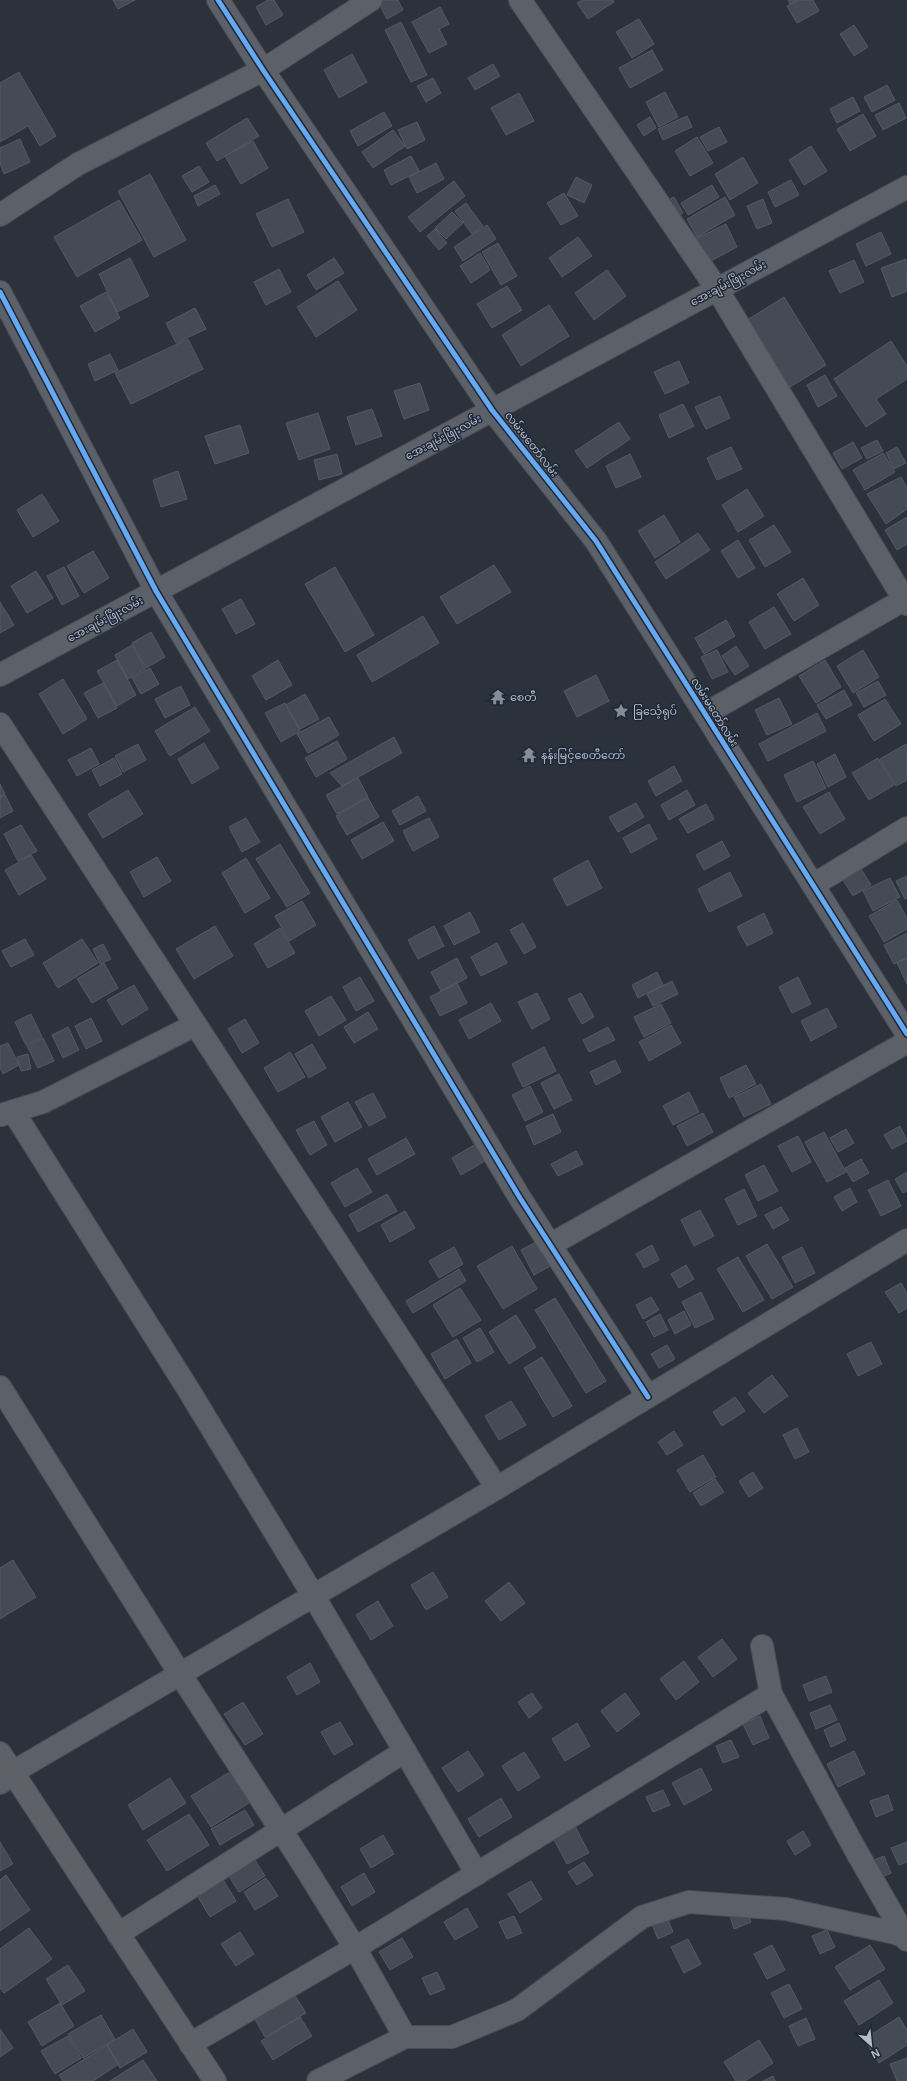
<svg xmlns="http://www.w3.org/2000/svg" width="907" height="2081" viewBox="0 0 907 2081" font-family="Helvetica,'Noto Sans Myanmar',sans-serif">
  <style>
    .building { fill: #454b54; stroke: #535a63 }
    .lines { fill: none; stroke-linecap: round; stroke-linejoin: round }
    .minor-casing { stroke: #4a4e56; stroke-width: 24 }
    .trunk-casing { stroke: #484e57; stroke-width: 24 }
    .minor { stroke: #5c6169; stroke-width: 22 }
    .trunk { stroke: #5e6167; stroke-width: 22 }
    .cycleway-casing { stroke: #1e2837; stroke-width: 8 }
    .cycleway { stroke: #66a8f1; stroke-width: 5 }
    .labels { text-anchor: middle; stroke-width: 3; stroke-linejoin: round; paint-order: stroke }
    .street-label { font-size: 11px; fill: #b6becc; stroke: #1e2837 }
    .poi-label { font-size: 11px; fill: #b6becc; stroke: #1e2837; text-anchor: start }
  </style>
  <rect width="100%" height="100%" fill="#2b323c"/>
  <path class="building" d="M113,0H135L118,9Z
    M268,0H274L283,15L266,25L256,7Z
    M385,0H398L403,10L387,19L379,3Z
    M582,0H613L614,2L588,19L577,3Z
    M788,0H798L790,4Z
    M799,0H813L819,11L797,23L787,6Z
    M440,7L449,24L439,29L447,44L429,53L412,22Z
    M639,19L654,44L632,58L616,32Z
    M401,22L427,75L411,82L385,30Z
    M854,25L868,47L854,56L840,34Z
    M652,50L663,70L630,88L619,68Z
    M352,54L367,82L339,98L324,70Z
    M493,64L500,76L475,90L468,78Z
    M19,72L56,136L40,146L28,126L0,142V83Z
    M433,78L441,93L426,102L417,86Z
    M887,85L895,100L872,112L864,97Z
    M665,92L678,117L659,127L646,102Z
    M519,93L534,121L506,135L491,108Z
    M853,97L860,111L837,123L830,109Z
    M899,103L906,118L883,130L875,115Z
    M384,112L392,126L358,146L350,131Z
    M863,114L876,136L850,151L837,129Z
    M687,116L692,127L663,140L658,129Z
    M650,117L656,128L644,136L637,125Z
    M247,118L259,136L217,161L206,143Z
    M417,122L425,140L407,149L398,130Z
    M719,127L727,142L708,151L700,137Z
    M393,130L405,146L373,168L362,152Z
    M697,137L713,163L690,176L675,151Z
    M20,139L30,162L4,174L0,163V148Z
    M253,141L268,168L241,184L225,156Z
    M811,146L827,171L804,185L789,160Z
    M411,156L419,171L391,185L384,170Z
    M743,157L758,183L730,200L715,174Z
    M436,163L444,179L417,193L409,177Z
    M199,166L209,182L192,192L182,176Z
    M150,174L186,240L154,257L118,191Z
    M576,177L592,185L584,203L567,195Z
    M791,180L799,195L775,207L768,192Z
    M454,181L465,196L420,232L408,217Z
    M215,185L220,194L198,206L194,196Z
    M712,185L719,197L688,215L681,203Z
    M564,193L578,216L561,225L547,203Z
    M674,197L683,213L672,219L663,203Z
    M725,197L735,215L697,237L687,219Z
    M288,199L304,232L272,247L256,214Z
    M763,199L772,223L757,229L747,206Z
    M119,200L142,240L77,277L54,237Z
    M466,203L483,226L472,234L455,211Z
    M452,212L463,223L446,239L435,228Z
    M726,224L737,247L707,263L695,239Z
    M487,225L496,239L463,261L454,247Z
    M435,229L447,243L439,250L427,236Z
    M881,232L891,254L866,266L856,244Z
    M578,237L592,256L562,277L549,258Z
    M498,243L517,276L501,285L482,252Z
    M480,253L490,270L471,283L460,266Z
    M130,258L149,296L117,312L99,274Z
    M334,258L344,273L316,290L307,275Z
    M906,259L907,291L892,297L881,268Z
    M854,260L864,282L840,293L829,271Z
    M279,269L291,292L266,305L254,282Z
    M607,270L626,296L594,320L575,293Z
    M338,281L357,310L316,337L297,307Z
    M507,286L522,310L492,328L477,304Z
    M106,292L120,318L95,332L80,306Z
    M784,297L826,365L785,390L744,322Z
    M549,305L569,336L521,366L502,335Z
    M195,308L206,329L176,343L166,323Z
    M188,339L203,369L131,404L115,373Z
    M891,341L907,366V379L876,399L886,414L866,427L834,379Z
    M110,354L118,370L95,381L88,364Z
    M679,361L689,383L665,394L654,372Z
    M825,375L837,396L818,407L807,385Z
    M420,383L429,410L404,419L394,391Z
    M720,396L730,418L706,429L695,407Z
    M683,404L694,426L669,438L659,415Z
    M372,409L382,436L356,445L347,417Z
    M318,413L330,449L299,460L286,423Z
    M619,422L630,439L587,468L575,451Z
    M240,425L249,453L215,464L205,436Z
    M877,440L883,451L867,459L861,448Z
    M853,442L862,458L842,469L833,453Z
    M731,447L742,469L717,480L707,458Z
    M897,447L906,463L894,469L886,453Z
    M883,453L895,472L865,490L853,470Z
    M337,454L342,474L319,480L314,460Z
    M630,454L641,477L616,488L606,466Z
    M178,471L187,499L161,507L153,480Z
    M901,477L907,488V509L886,524L867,494Z
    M747,489L764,516L738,532L722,505Z
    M42,494L59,521L33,537L17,510Z
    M664,515L680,542L655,558L638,531Z
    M907,517V544L897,550L885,530Z
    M774,525L791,552L765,567L749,540Z
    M698,533L710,550L666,579L655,562Z
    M738,540L755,568L738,578L721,551Z
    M93,551L109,578L84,593L67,566Z
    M494,565L511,592L457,624L440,597Z
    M64,567L79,596L62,605L47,576Z
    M335,567L374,635L345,652L305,584Z
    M36,571L53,598L27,613L11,586Z
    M803,578L819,605L794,621L777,594Z
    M241,599L255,624L236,634L222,609Z
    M0,602L14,625L0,633Z
    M774,607L791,634L765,649L749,622Z
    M423,616L439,643L372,682L357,655Z
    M726,620L735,636L704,654L695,638Z
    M151,632L165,657L146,668L132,643Z
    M132,645L145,669L128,679L115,655Z
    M736,646L749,666L735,675L722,656Z
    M717,650L728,672L712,679L701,657Z
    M863,650L879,677L853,693L837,666Z
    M117,660L136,695L117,706L97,671Z
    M278,660L292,685L266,700L252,676Z
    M825,660L841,687L816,703L799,676Z
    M150,668L159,684L141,694L132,678Z
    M596,675L609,701L577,717L564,691Z
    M63,679L87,719L63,734L39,694Z
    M878,681L886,695L864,707L856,693Z
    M103,683L117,708L98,718L84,693Z
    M181,686L190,705L165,718L155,699Z
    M844,690L852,705L826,719L817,705Z
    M305,694L319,719L300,729L286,705Z
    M779,698L792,724L767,735L755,710Z
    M885,699L901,724L874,741L858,715Z
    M285,703L300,731L281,742L265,713Z
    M195,707L210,731L170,756L155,731Z
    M817,713L826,731L768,761L759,744Z
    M329,717L339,735L308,753L297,734Z
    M394,737L402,753L342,786L330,773Z
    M337,741L347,759L316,777L305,758Z
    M204,743L219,768L192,784L178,759Z
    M138,744L146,760L123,772L115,756Z
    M906,744L907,780L896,786L880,759Z
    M91,748L99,764L77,776L68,760Z
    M835,754L846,777L828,787L817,764Z
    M114,758L122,774L100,786L92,770Z
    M878,758L894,785L869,800L852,773Z
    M813,761L826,788L797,802L784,775Z
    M674,766L682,781L656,796L648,781Z
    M358,778L368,797L337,814L326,795Z
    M0,784L5,794L0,797Z
    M128,790L143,814L103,838L88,814Z
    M687,790L695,805L669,820L661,805Z
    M829,792L845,819L820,834L803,807Z
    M5,795L13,811L0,818V797Z
    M418,796L426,811L400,825L392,811Z
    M368,798L379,817L347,835L336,816Z
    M636,803L644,817L618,832L609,817Z
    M706,804L714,819L688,833L679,819Z
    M246,818L260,842L242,852L229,827Z
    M429,818L439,837L413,851L403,831Z
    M383,822L394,841L362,859L351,840Z
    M649,824L657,839L631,853L623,838Z
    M21,825L37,851L18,861L4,834Z
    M722,841L730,856L704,870L696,855Z
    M280,844L310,893L287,907L256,859Z
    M31,855L46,879L19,895L5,870Z
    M157,857L171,881L144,897L130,872Z
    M246,858L270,898L245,913L222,873Z
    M588,860L602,888L567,906L553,879Z
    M861,869L871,885L853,896L843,880Z
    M730,872L742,896L709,912L698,889Z
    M907,876V898L905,899L896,881Z
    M890,878L900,897L873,911L863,891Z
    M897,900L907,918V929L884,942L869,916Z
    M302,901L316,925L289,941L275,916Z
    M470,912L480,932L454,945L444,926Z
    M764,913L773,933L747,946L737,927Z
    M523,923L536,947L524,954L510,930Z
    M215,926L233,956L194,979L176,949Z
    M434,926L444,946L418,959L408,940Z
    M280,928L295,953L268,968L254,944Z
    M907,933V958L894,964L884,945Z
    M25,939L34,955L11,967L2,951Z
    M82,939L98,963L58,988L43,963Z
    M497,943L507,963L481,976L471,957Z
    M103,944L111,959L100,964L93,949Z
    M457,958L467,978L441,991L431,972Z
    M907,958V984L897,963Z
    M104,963L118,988L92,1003L77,979Z
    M657,972L663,985L638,998L632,985Z
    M360,977L374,1001L356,1011L343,987Z
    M798,977L811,1004L792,1013L779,987Z
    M672,981L678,994L653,1006L647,994Z
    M457,983L467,1003L440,1016L430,997Z
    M134,985L148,1009L122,1025L107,1000Z
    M537,993L550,1019L532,1029L518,1002Z
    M581,993L594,1017L582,1024L568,999Z
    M331,996L346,1020L319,1036L305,1011Z
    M491,1003L501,1021L469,1039L459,1020Z
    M661,1004L671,1023L644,1037L634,1017Z
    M827,1008L837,1027L811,1041L801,1021Z
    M368,1012L378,1029L354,1043L344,1027Z
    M31,1014L42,1037L26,1045L15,1022Z
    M91,1018L102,1041L86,1049L75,1026Z
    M245,1019L259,1043L242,1053L228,1029Z
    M671,1025L681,1043L649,1061L639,1042Z
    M68,1027L79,1050L63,1058L52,1035Z
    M608,1027L615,1040L589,1052L583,1040Z
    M43,1038L54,1061L38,1068L27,1046Z
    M8,1043L19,1065L3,1074L0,1068V1046Z
    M312,1044L326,1068L309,1078L295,1054Z
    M544,1047L556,1071L523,1087L512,1064Z
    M290,1052L305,1077L278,1092L264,1068Z
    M28,1054L31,1069L21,1071L17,1057Z
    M615,1060L621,1072L596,1085L590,1072Z
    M746,1065L756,1084L729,1098L720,1078Z
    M559,1074L572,1100L554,1109L541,1083Z
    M761,1084L771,1104L744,1117L734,1097Z
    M530,1086L543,1112L525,1121L512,1095Z
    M689,1092L699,1112L673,1125L663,1106Z
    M373,1093L386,1117L369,1126L355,1102Z
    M348,1102L362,1127L335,1142L321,1117Z
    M703,1113L713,1132L687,1146L677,1126Z
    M553,1114L561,1132L534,1145L526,1126Z
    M314,1121L327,1145L310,1155L296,1130Z
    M900,1126L907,1141L892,1149L884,1135Z
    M846,1129L854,1143L838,1152L830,1138Z
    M824,1132L846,1172L827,1182L805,1142Z
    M798,1136L811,1162L792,1172L778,1146Z
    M406,1138L415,1154L377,1175L368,1159Z
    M476,1144L485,1161L461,1175L452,1158Z
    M576,1151L583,1164L558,1176L551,1164Z
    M861,1159L869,1173L853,1182L845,1168Z
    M764,1165L778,1191L758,1201L745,1175Z
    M357,1168L372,1192L345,1207L331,1183Z
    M907,1172V1191L903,1193L895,1179Z
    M888,1180L901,1206L881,1216L868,1190Z
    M850,1188L857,1202L842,1211L834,1197Z
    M744,1189L757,1216L738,1225L725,1199Z
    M387,1194L397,1211L358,1232L349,1215Z
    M781,1207L789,1220L773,1229L765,1215Z
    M700,1210L714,1236L694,1246L681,1220Z
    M405,1211L415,1228L390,1242L381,1225Z
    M538,1241L552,1265L534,1275L521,1250Z
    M767,1244L793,1287L772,1299L746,1256Z
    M652,1245L659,1260L644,1268L636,1254Z
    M512,1246L537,1289L503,1309L477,1266Z
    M454,1247L463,1264L439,1278L429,1261Z
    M802,1247L815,1273L795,1283L782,1257Z
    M738,1257L764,1300L743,1312L717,1269Z
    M686,1265L694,1279L679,1288L671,1274Z
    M459,1269L466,1281L413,1313L406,1301Z
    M901,1283L907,1293V1308L899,1313L885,1292Z
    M460,1288L481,1320L453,1337L433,1305Z
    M701,1292L714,1319L695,1328L682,1302Z
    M651,1297L659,1310L643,1319L636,1305Z
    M555,1298L606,1381L586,1393L535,1310Z
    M684,1311L691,1325L675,1334L668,1320Z
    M660,1314L668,1330L654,1337L646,1322Z
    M516,1315L536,1347L509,1364L489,1332Z
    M480,1328L494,1352L477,1362L463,1338Z
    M457,1339L471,1363L445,1379L431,1354Z
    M871,1342L882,1364L858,1376L847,1354Z
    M667,1345L675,1359L659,1368L651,1354Z
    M542,1357L572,1406L553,1417L524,1368Z
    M772,1375L788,1396L764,1413L748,1393Z
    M735,1397L745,1411L722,1426L713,1412Z
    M511,1401L526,1425L499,1440L485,1416Z
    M797,1428L809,1452L795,1459L783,1435Z
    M674,1431L683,1445L667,1455L658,1442Z
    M703,1455L716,1477L690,1492L677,1470Z
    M753,1472L763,1488L749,1497L739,1481Z
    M715,1479L724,1492L701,1506L693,1493Z
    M13,1560L36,1597L0,1619V1568Z
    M433,1572L448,1597L426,1610L411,1585Z
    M509,1582L525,1603L501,1621L485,1601Z
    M378,1601L393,1626L371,1640L356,1615Z
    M722,1639L737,1659L713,1677L698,1657Z
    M684,1661L699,1682L676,1700L660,1679Z
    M310,1663L320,1682L297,1695L287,1677Z
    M826,1676L832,1692L809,1701L803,1685Z
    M532,1693L542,1708L529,1718L518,1702Z
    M625,1693L640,1714L617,1732L601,1711Z
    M243,1702L263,1734L245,1745L224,1714Z
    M830,1705L837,1720L816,1729L810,1713Z
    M760,1716L769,1738L753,1745L743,1724Z
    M340,1722L353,1744L334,1755L321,1732Z
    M577,1723L590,1746L565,1761L552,1739Z
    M839,1723L846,1740L831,1747L824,1730Z
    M731,1740L739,1757L723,1763L716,1746Z
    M468,1751L484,1775L458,1792L442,1768Z
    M854,1751L865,1774L838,1787L827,1764Z
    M524,1752L540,1777L518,1791L502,1766Z
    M701,1768L712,1790L684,1805L672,1783Z
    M233,1770L252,1801L211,1827L191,1796Z
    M170,1778L186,1803L143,1830L128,1805Z
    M663,1790L670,1805L653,1812L646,1797Z
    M888,1795L893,1810L876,1817L870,1801Z
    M501,1798L512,1817L479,1837L468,1819Z
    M245,1810L254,1825L220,1845L211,1829Z
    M189,1814L209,1845L167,1871L147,1840Z
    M574,1824L589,1853L567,1864L552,1836Z
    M803,1831L811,1845L795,1855L787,1841Z
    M383,1835L394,1854L371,1868L360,1849Z
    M0,1842L13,1864L0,1871Z
    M907,1842V1862L899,1865L891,1848Z
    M251,1854L265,1876L239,1892L225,1870Z
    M884,1856L891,1873L876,1880L869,1862Z
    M584,1862L593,1875L577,1885L568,1872Z
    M364,1873L375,1892L352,1906L341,1887Z
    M6,1875L30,1910L0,1931V1880Z
    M222,1878L236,1901L210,1917L196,1894Z
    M266,1878L278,1896L255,1910L244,1892Z
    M531,1881L542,1899L520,1913L508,1894Z
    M746,1907L751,1922L734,1929L729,1913Z
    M467,1908L478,1927L455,1940L444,1922Z
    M666,1915L673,1932L658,1939L651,1922Z
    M514,1916L522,1933L507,1939L499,1922Z
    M29,1928L52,1959L4,1993L0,1988V1949Z
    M827,1930L835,1947L820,1954L812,1936Z
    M240,1932L254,1954L236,1966L221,1944Z
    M402,1938L413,1957L390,1970L379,1952Z
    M688,1939L701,1964L684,1973L671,1947Z
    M772,1945L785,1970L767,1979L754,1954Z
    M870,1945L885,1969L850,1990L835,1967Z
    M68,1965L85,1991L62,2005L46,1979Z
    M437,1972L445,1989L430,1995L422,1978Z
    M879,1980L893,2003L859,2025L844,2001Z
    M789,1984L802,2009L784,2018L771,1993Z
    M292,1991L306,2013L265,2037L252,2014Z
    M60,2003L74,2026L42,2046L28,2022Z
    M101,2015L115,2039L83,2058L68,2034Z
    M300,2017L312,2036L273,2060L261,2041Z
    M899,2017L907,2030V2045L879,2063L864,2039Z
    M806,2018L815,2039L798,2046L789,2026Z
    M0,2029L13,2048L0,2057Z
    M133,2029L147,2052L120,2068L107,2045Z
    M68,2036L81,2058L55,2074L41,2051Z
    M759,2040L773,2063L745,2081H736L724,2062Z
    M107,2045L119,2064L93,2081H63L59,2075Z
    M907,2058V2081H897L890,2064Z
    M143,2060L157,2081H110Z
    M773,2076L775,2081H763Z"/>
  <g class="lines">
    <g class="minor-casing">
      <path id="minor" d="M218,0L263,70L492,410L596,541L907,1034
        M520,0L717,289L907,604
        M0,215L78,164L263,70L371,0
        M0,292L156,591L520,1198L648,1397
        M0,675L907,187
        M705,714L907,598
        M0,724L497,1488
        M813,885L907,828
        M13,1111L188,1389L313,1595L477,1874
        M1,1115L43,1102L195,1025
        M550,1245L907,1042
        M0,1387L180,1674L303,1864L355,1948L405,2037
        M771,1694L855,1849L907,1940
        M0,1783L13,1772L497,1488L907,1240
        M118,1934L405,1751
        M190,2044L355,1948L771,1694L762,1646
        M318,2081L405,2037H452L517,2010L642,1917L689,1902L786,1909L895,1933L907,1938"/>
    </g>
    <g class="trunk-casing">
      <path id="trunk" d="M0,1753L215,2081"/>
    </g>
    <use href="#minor" class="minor"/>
    <use href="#trunk" class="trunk"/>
    <g class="cycleway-casing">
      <path id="cycleway" d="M218,0L263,70L492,410L596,541L907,1034
        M0,292L156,591L520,1198L648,1397"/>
    </g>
    <use href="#cycleway" class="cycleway"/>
  </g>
  <defs>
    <g id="temple-bare" transform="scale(1.2)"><path d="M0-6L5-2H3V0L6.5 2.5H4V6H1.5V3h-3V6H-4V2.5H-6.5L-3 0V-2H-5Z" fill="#858d9a" stroke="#1e2837" stroke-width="2.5" paint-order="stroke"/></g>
    <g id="sight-bare" transform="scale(1.2)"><path d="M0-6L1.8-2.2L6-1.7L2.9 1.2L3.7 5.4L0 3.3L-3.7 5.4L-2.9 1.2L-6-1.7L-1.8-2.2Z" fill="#858d9a" stroke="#1e2837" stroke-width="2.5" paint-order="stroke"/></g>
  </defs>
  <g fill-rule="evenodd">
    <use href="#temple-bare" x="498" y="697"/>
    <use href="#sight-bare" x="621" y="711"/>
    <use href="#temple-bare" x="529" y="755"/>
  </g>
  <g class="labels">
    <g class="street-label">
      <text transform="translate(728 283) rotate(-28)" y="4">အေးချမ်းဖြိုးလမ်း</text>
      <text transform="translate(443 437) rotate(-28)" y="4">အေးချမ်းဖြိုးလမ်း</text>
      <text transform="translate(532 444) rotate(52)" y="4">လမ်းမတော်လမ်း</text>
      <text transform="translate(105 619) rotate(-28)" y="4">အေးချမ်းဖြိုးလမ်း</text>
      <text transform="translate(715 712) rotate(58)" y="4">လမ်းမတော်လမ်း</text>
    </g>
    <g class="poi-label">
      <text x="510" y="701">စေတီ</text>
      <text x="633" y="715">ခြင်္သေ့ရုပ်</text>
      <text x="541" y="759">နန်းမြင့်စေတီတော်</text>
    </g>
  </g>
  <g transform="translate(871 2045) rotate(153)" stroke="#1e2837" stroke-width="3" paint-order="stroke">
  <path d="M0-3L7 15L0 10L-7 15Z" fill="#b6becc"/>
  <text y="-6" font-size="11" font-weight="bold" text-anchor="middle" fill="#b6becc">N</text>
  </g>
</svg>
